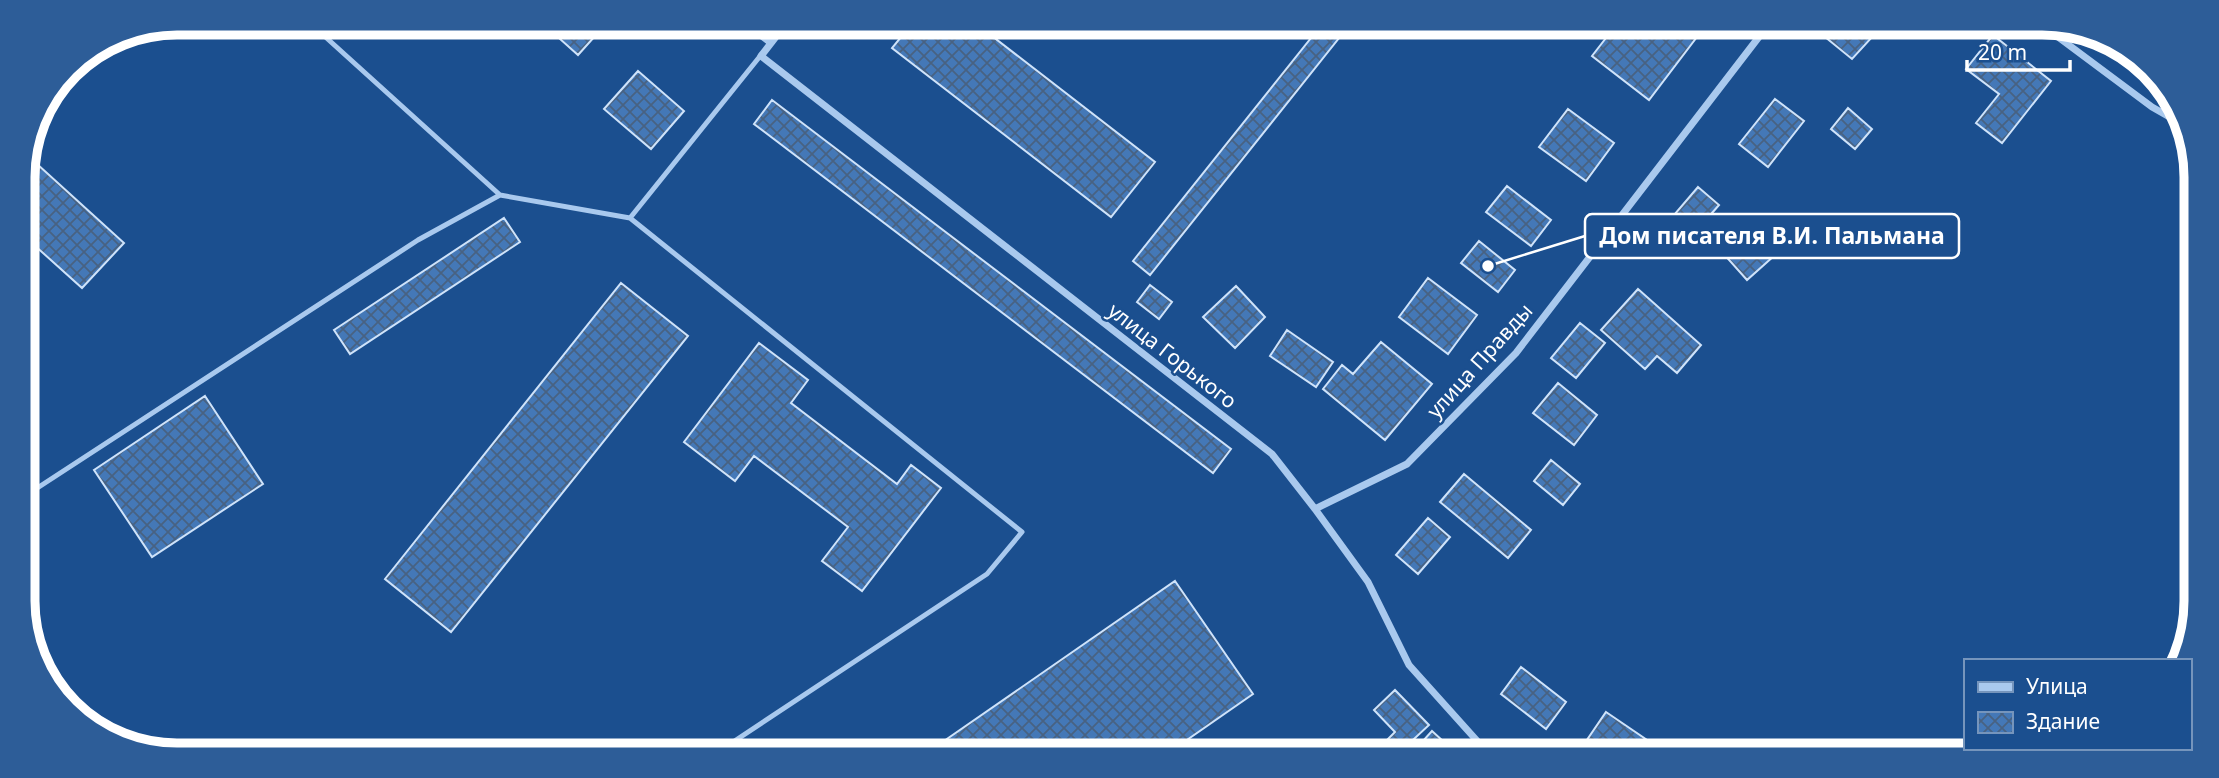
<svg xmlns="http://www.w3.org/2000/svg" width="2219" height="778" viewBox="0 0 2219 778" font-family="'Noto Sans',sans-serif">
  <style>
    .building { fill: url(#building-cross-hatch); stroke: #cfe3fa; stroke-width: 2 }
    .lines { fill: none; stroke-linecap: round; stroke-linejoin: round }
    .service { stroke: #a9c9ee; stroke-width: 5 }
    .minor { stroke: #a9c9ee; stroke-width: 7 }
    .labels { text-anchor: middle; stroke-width: 5; stroke-linejoin: round; paint-order: stroke }
    .street-label { font-size: 21px; fill: #fff; stroke: #1b4f8f }
    .rim { fill: none; stroke: #fff; stroke-width: 9 }
    .leader { fill: none; stroke: #fff; stroke-width: 2.5 }
    .callout-dot { fill: #fff; stroke: #1b4f8f; stroke-width: 2.5 }
    .callout { fill: #1b4f8f; stroke: #fff; stroke-width: 2.5 }
    .callout-label { font-size: 23px; text-anchor: middle; font-weight: bold; fill: #fff }
  </style>
  <defs>
    <pattern id="building-cross-hatch" width="8" height="8" patternUnits="userSpaceOnUse" patternTransform="scale(1.75)"><rect width="8" height="8" fill="#4478b7"/><path d="M0 0l8 8M0 8l8-8" fill="none" stroke="#486282"/></pattern>
  </defs>
  <rect width="100%" height="100%" fill="#1b4f8f"/>
  <path class="building" d="M573,24L605,25L578,55L560,39Z
    M910,26H979L1155,162L1111,217L892,48Z
    M1319,28H1347L1150,275L1133,261Z
    M1613,29H1703L1649,100L1592,56Z
    M1832,30H1867L1874,35L1852,59L1825,37Z
    M1993,35L2051,81L2002,143L1976,123L1999,94L1966,69Z
    M638,71L684,111L651,149L604,109Z
    M1775,99L1804,121L1768,167L1739,144Z
    M772,100L1231,449L1213,473L754,124Z
    M1848,108L1872,129L1855,149L1831,129Z
    M1568,109L1614,143L1586,181L1539,147Z
    M26,154L124,243L82,288L23,235V166Z
    M1507,186L1551,220L1531,246L1486,212Z
    M1698,187L1719,205L1677,253L1656,236Z
    M504,218L520,242L350,354L334,330Z
    M1759,219L1784,247L1747,280L1722,252Z
    M1479,241L1515,270L1498,292L1461,263Z
    M1428,278L1477,315L1448,354L1399,317Z
    M621,283L688,336L451,632L385,579Z
    M1150,285L1172,302L1159,319L1137,302Z
    M1236,286L1265,317L1235,348L1203,317Z
    M1638,289L1701,345L1677,373L1657,356L1645,369L1601,330Z
    M1580,323L1605,343L1576,378L1551,358Z
    M1287,330L1333,362L1316,387L1270,356Z
    M1381,342L1432,384L1385,440L1323,389L1342,365L1353,374Z
    M759,343L808,380L791,403L897,484L911,465L941,488L862,591L822,561L848,527L754,456L735,481L684,442Z
    M1558,383L1597,415L1574,445L1533,413Z
    M205,396L263,484L152,557L94,470Z
    M1551,460L1580,484L1563,505L1534,481Z
    M1464,474L1531,530L1508,558L1440,502Z
    M1428,518L1450,537L1418,574L1396,555Z
    M1175,581L1253,694L1171,751L931,750Z
    M1521,667L1566,702L1546,729L1501,694Z
    M1395,690L1429,725L1400,752H1387L1381,746L1395,732L1374,710Z
    M1606,712L1650,742L1641,753H1578Z
    M1432,731L1456,753L1413,752Z"/>
  <g class="lines">
    <path class="service" d="M310,23L500,195L630,218
      M25,496L418,240L500,195
      M721,750L987,574L1022,532L630,218L761,55"/>
    <path class="minor" d="M747,25L771,43
      M785,25L761,56L1272,454L1315,509L1368,582L1409,665L1488,753
      M2050,31L2152,107L2180,123
      M1315,509L1407,464L1516,353L1765,29"/>
  </g>
  <g class="labels">
    <g class="street-label">
      <text transform="translate(1172 356) rotate(38)" y="7">улица Горького</text>
      <text transform="translate(1480 361) rotate(-48)" y="7">улица Правды</text>
    </g>
  </g>
  <path d="M0 0H2219V778H0ZM177 35H2042A142 142 0 0 1 2184 177V601A142 142 0 0 1 2042 743H177A142 142 0 0 1 35 601V177A142 142 0 0 1 177 35Z" fill="#2d5d98" fill-rule="evenodd"/>
  <path class="rim" d="M177 35H2042A142 142 0 0 1 2184 177V601A142 142 0 0 1 2042 743H177A142 142 0 0 1 35 601V177A142 142 0 0 1 177 35Z"/>
  <path class="leader" d="M1488 266L1585 236"/>
  <circle class="callout-dot" cx="1488" cy="266" r="7"/>
  <rect class="callout" x="1585" y="214" width="374" height="44" rx="7"/>
  <g class="callout-label">
    <text x="1772" y="244">Дом писателя В.И. Пальмана</text>
  </g>
  <rect x="1964" y="659" width="228" height="91" fill="#1b4f8f" stroke="#7695bc" stroke-width="2"/>
  <rect x="1978" y="682" width="35" height="10" fill="#a9c9ee" stroke="#7695bc" stroke-width="2"/>
  <text x="2026" y="694" font-size="21" fill="#ffffff">Улица</text>
  <rect x="1978" y="712" width="35" height="21" fill="url(#building-cross-hatch)" stroke="#7695bc" stroke-width="2"/>
  <text x="2026" y="729" font-size="21" fill="#ffffff">Здание</text>
  <path d="M1967 60v10h103v-10" fill="none" stroke="#ffffff" stroke-width="3.5"/>
  <text x="1978" y="60" font-size="21" fill="#ffffff" stroke="#1b4f8f" stroke-width="5" paint-order="stroke">20 m</text>
</svg>
